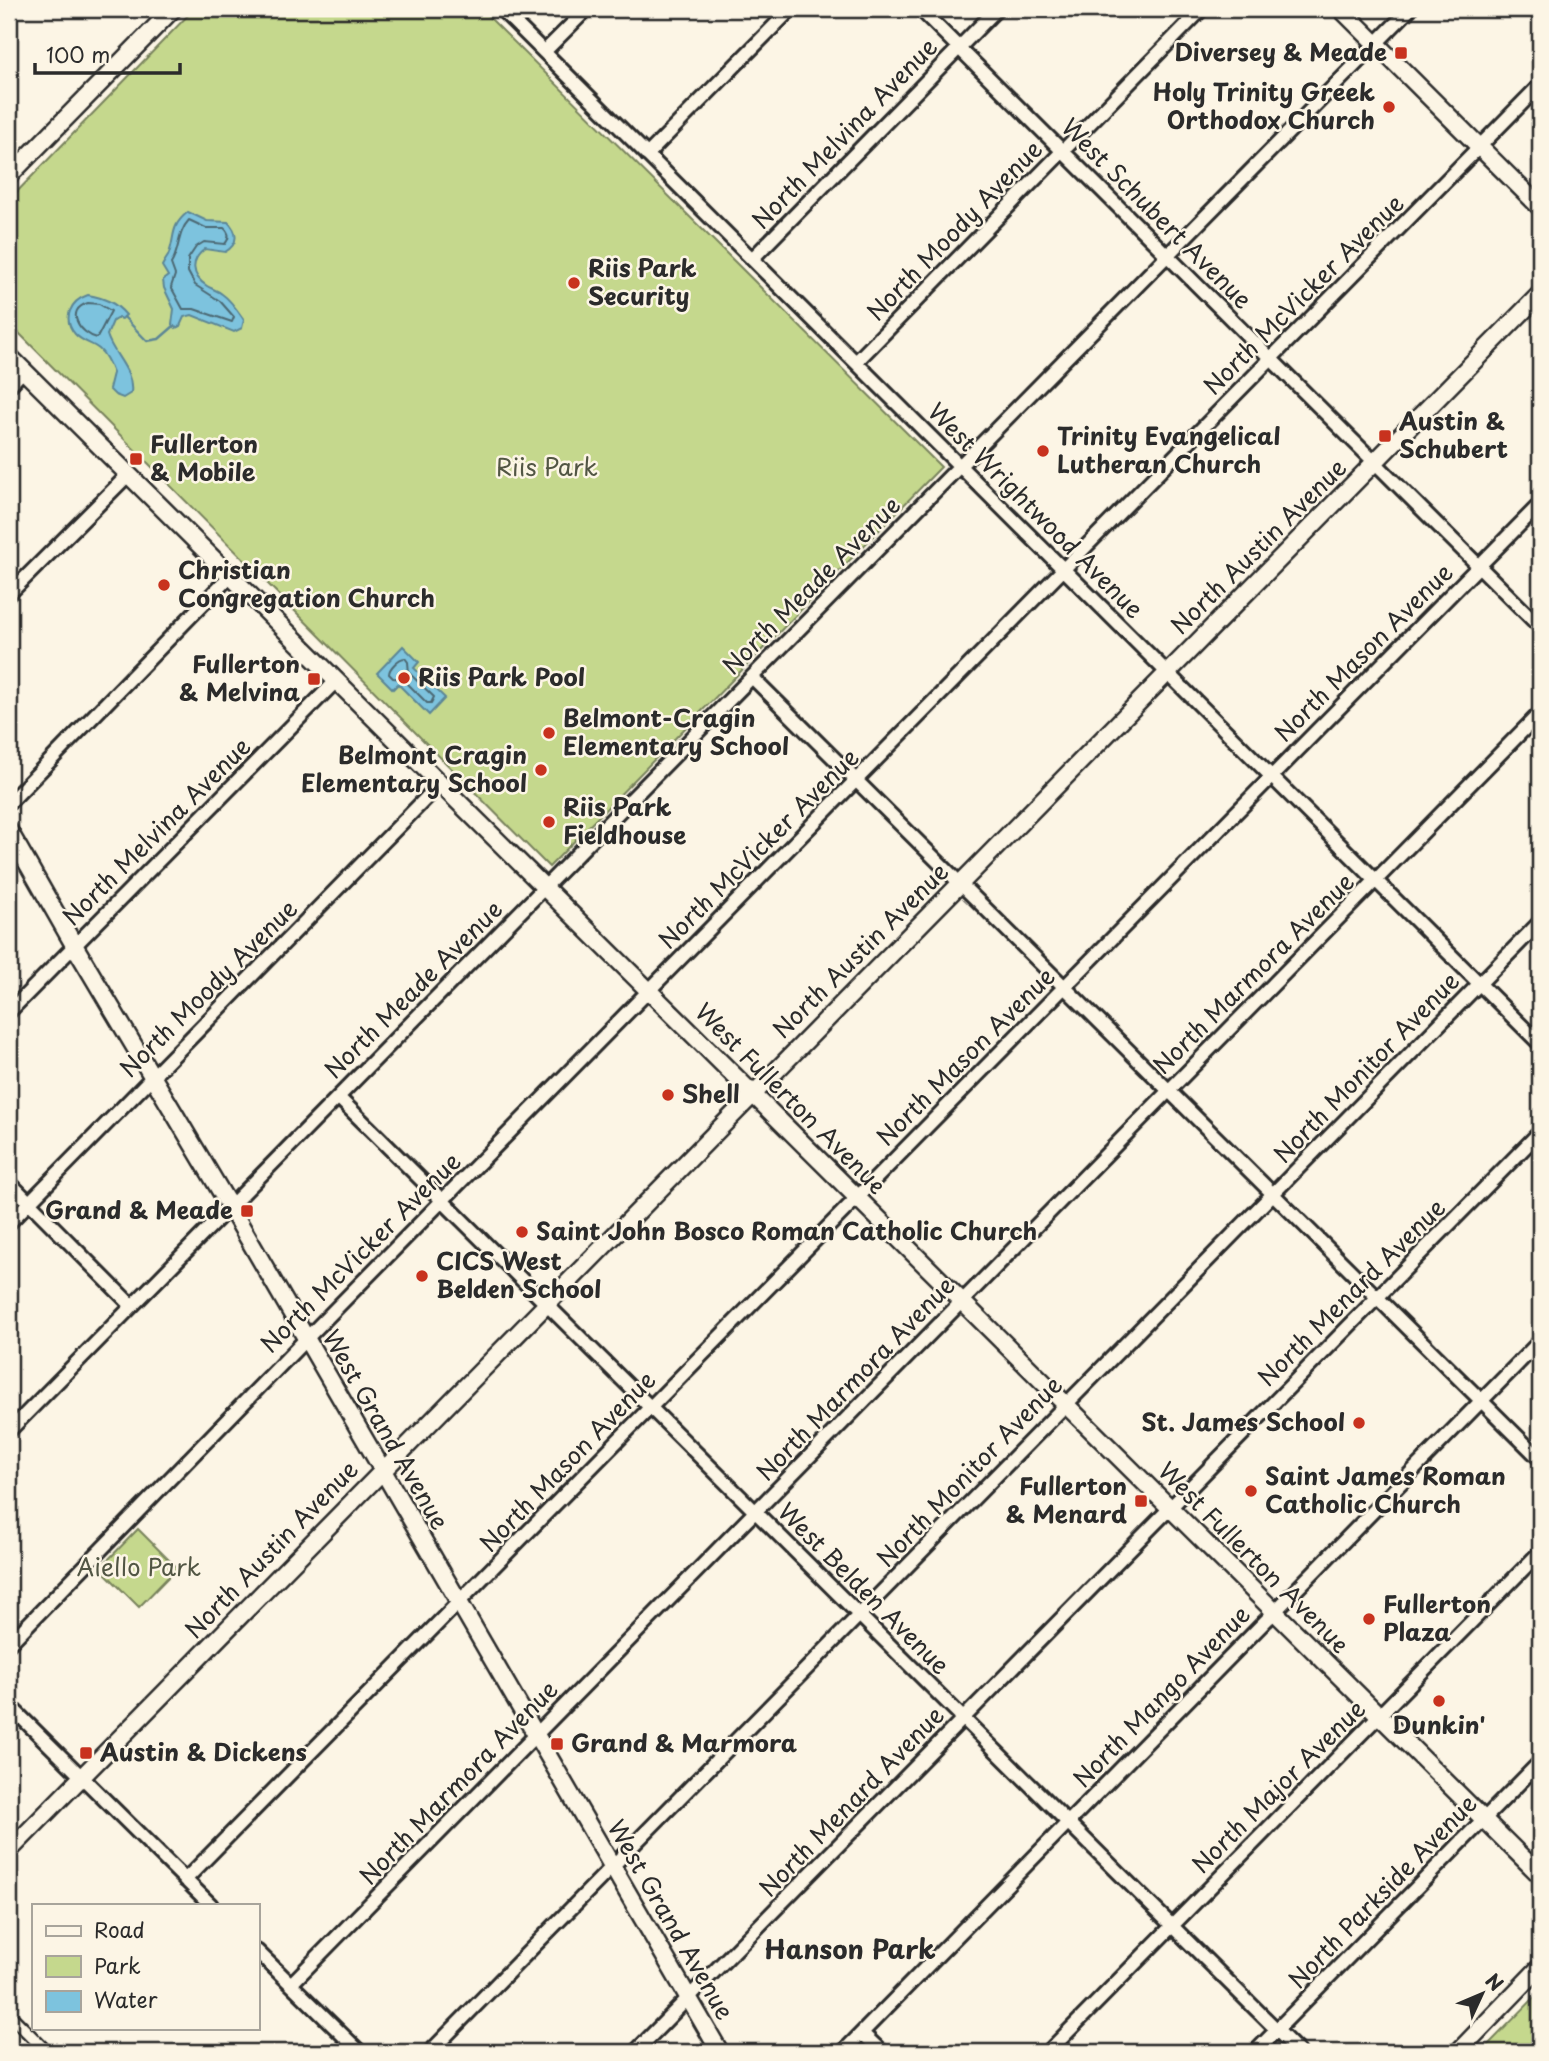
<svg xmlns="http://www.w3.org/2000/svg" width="1549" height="2061" viewBox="0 0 1549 2061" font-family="'Playpen Sans',sans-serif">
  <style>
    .green { fill: #c5d88d; stroke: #78825c; stroke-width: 2 }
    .water { fill: #7dc3de; stroke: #5c8696; stroke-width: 2 }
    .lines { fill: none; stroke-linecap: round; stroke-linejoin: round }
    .shore { stroke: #4c6873; stroke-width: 2 }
    .stream { stroke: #5c8696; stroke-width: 2.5 }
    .street-casing { stroke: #2b2b2b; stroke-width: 18 }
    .secondary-casing { stroke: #2b2b2b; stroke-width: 21 }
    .street { stroke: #fcf5e5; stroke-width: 12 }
    .secondary { stroke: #fcf5e5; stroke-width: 16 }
    .rail { stroke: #2b2b2b; stroke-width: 2.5 }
    .poi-dot { fill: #c8321e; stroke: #fcf5e5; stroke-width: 2.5 }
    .labels { text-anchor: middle; stroke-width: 5; stroke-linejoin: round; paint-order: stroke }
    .poi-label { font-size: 24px; font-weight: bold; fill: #2b2b2b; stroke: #fcf5e5; text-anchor: start }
    .street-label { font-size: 24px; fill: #2b2b2b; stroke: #fcf5e5 }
    .park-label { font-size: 24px; fill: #525644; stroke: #fcf5e5 }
    .neighbourhood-label { font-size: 26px; font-weight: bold; fill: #2b2b2b; stroke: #fcf5e5 }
  </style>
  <rect width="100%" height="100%" fill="#fcf5e5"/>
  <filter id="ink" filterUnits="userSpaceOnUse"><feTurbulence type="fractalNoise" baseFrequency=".0143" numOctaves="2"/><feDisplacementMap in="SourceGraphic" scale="14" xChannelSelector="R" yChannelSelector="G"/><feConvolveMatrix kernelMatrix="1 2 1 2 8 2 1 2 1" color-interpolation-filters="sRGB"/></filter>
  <g filter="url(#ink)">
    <path class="green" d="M194,9H481L941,467L549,867L9,323V200Z
      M138,1529L177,1568L139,1607L100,1568Z
      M1540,1992V2052H1481Z"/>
    <path class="water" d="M188,212L207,221L228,222C238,232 239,244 225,252L205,249C190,260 191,276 207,286C212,289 217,290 222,294C231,300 238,311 244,320L242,328L234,332L192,315L184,317L180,326L176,328L172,325L174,309L164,288L163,280L168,276L162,266C164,262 166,259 168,256C176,237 169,227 188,212Z
      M88,295C104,298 115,302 126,315L122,319L118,318L113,321L107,335C113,355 134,370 131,393L123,398L115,395L109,389L113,373C110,365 106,355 99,349C92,343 82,342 75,334C62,319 70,301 88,295Z
      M403,646L419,662L414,668L445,698L429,715L398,684L393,689L377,673Z"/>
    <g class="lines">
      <path class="shore" d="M189,220L206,228H224C230,233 230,238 225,244L204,242L196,247L188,259V272L195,285L220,301L234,317L232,322L194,309H183L171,287L175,275L171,264C180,250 177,233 189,220Z
        M88,303L99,304L111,311L97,338C80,334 64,310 88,303Z
        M405,658L408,662L409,673L434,697L431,703H427L403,679L393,678L389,674C389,668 399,658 405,658Z"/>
      <path class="stream" d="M124,317L147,341L159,339L174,326"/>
      <g class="street-casing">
        <path id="street" d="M501,9L1540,1044
          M920,9L1540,627
          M544,52L587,9
          M647,155L791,9
          M752,259L997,9
          M856,362L1202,9
          M9,386L23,371
          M9,594L128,475
          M752,677L1540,1459
          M9,803L230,576
          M9,1012L336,681
          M338,1097L1299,2052
          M9,1182L132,1306
          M9,1223L440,784
          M9,1431L1410,9
          M9,1644L306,1339L1540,85
          M9,1705L211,1905
          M185,1880L1540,504
          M257,1951L360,2052
          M291,1984L1540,713
          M862,2033L882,2052
          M430,2052L1540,922
          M635,2052L1540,1132
          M843,2052L1540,1341
          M1048,2052L1540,1552
          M1255,2052L1540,1762"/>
      </g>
      <g class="secondary-casing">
        <path id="secondary" d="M1341,9L1540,207
          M9,176L173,9
          M9,356L1540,1875
          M9,831L74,945L230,1207L720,2052
          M9,1851L1540,294
          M1458,2052L1540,1967"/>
      </g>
      <use href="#street" class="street"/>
      <use href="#secondary" class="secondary"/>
      <path class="rail" d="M9,2005L56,2052
        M9,2023L38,2052"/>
    </g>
  </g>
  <g class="poi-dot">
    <rect x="1394" y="46" width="14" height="14" rx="3.5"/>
    <circle cx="1389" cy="107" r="7"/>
    <circle cx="574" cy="283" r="7"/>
    <rect x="1378" y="429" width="14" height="14" rx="3.5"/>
    <circle cx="1043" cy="451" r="7"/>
    <rect x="129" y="452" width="14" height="14" rx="3.5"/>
    <circle cx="164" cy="585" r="7"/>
    <circle cx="404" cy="678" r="7"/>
    <rect x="307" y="672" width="14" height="14" rx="3.5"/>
    <circle cx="549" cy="733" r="7"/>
    <circle cx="541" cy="770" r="7"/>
    <circle cx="549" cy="822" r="7"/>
    <circle cx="668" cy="1095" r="7"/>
    <rect x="240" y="1204" width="14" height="14" rx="3.5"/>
    <circle cx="522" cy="1232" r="7"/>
    <circle cx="422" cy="1276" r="7"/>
    <circle cx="1359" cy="1423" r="7"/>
    <circle cx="1251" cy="1491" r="7"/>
    <rect x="1134" y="1494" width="14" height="14" rx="3.5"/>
    <circle cx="1369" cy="1619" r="7"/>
    <circle cx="1439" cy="1701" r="7"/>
    <rect x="550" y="1737" width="14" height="14" rx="3.5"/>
    <rect x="79" y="1746" width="14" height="14" rx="3.5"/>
  </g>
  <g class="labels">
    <g class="poi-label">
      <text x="1387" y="61" text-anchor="end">Diversey &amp; Meade</text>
      <text x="1375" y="101" text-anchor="end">Holy Trinity Greek<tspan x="1375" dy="28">Orthodox Church</tspan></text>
      <text x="588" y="277">Riis Park<tspan x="588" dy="28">Security</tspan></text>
      <text x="1399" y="430">Austin &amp;<tspan x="1399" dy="28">Schubert</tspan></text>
      <text x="1057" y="445">Trinity Evangelical<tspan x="1057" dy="28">Lutheran Church</tspan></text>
      <text x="150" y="453">Fullerton<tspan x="150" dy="28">&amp; Mobile</tspan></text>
      <text x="178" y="579">Christian<tspan x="178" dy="28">Congregation Church</tspan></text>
      <text x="300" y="673" text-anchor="end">Fullerton<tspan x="300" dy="28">&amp; Melvina</tspan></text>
      <text x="418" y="686">Riis Park Pool</text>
      <text x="563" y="727">Belmont-Cragin<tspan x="563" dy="28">Elementary School</tspan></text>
      <text x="527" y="764" text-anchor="end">Belmont Cragin<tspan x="527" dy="28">Elementary School</tspan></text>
      <text x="563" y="816">Riis Park<tspan x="563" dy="28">Fieldhouse</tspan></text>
      <text x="682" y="1103">Shell</text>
      <text x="233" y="1219" text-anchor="end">Grand &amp; Meade</text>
      <text x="536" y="1240">Saint John Bosco Roman Catholic Church</text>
      <text x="436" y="1270">CICS West<tspan x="436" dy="28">Belden School</tspan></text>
      <text x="1345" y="1431" text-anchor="end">St. James School</text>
      <text x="1265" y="1485">Saint James Roman<tspan x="1265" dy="28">Catholic Church</tspan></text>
      <text x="1127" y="1495" text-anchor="end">Fullerton<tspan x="1127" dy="28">&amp; Menard</tspan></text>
      <text x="1383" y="1613">Fullerton<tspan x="1383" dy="28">Plaza</tspan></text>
      <text x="1439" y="1734" text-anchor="middle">Dunkin'</text>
      <text x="571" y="1752">Grand &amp; Marmora</text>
      <text x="100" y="1761">Austin &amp; Dickens</text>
    </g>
    <g class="street-label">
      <text transform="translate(845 134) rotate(-46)" y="8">North Melvina Avenue</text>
      <text transform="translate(1156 214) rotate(45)" y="8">West Schubert Avenue</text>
      <text transform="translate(955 231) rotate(-46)" y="8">North Moody Avenue</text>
      <text transform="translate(1304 295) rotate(-45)" y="8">North McVicker Avenue</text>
      <text transform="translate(1035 511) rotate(45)" y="8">West Wrightwood Avenue</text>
      <text transform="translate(1259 547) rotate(-45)" y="8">North Austin Avenue</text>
      <text transform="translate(812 586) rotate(-45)" y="8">North Meade Avenue</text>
      <text transform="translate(1364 653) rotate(-45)" y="8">North Mason Avenue</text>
      <text transform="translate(157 832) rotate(-45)" y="8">North Melvina Avenue</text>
      <text transform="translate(759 849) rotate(-45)" y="8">North McVicker Avenue</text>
      <text transform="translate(861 951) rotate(-45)" y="8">North Austin Avenue</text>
      <text transform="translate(1254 974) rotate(-45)" y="8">North Marmora Avenue</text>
      <text transform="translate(209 989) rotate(-45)" y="8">North Moody Avenue</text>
      <text transform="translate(414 990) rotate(-45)" y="8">North Meade Avenue</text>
      <text transform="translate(966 1057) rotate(-45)" y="8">North Mason Avenue</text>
      <text transform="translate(1367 1068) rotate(-46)" y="8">North Monitor Avenue</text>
      <text transform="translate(790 1099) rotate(45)" y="8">West Fullerton Avenue</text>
      <text transform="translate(361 1253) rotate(-45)" y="8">North McVicker Avenue</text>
      <text transform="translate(1352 1293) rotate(-45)" y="8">North Menard Avenue</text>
      <text transform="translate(856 1379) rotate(-46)" y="8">North Marmora Avenue</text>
      <text transform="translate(385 1430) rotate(60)" y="8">West Grand Avenue</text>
      <text transform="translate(568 1462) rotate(-46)" y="8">North Mason Avenue</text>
      <text transform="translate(970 1472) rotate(-46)" y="8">North Monitor Avenue</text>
      <text transform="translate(272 1550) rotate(-46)" y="8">North Austin Avenue</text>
      <text transform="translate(1253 1558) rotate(45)" y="8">West Fullerton Avenue</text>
      <text transform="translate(863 1589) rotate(45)" y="8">West Belden Avenue</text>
      <text transform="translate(1162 1697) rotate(-46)" y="8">North Mango Avenue</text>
      <text transform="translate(459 1783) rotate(-46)" y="8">North Marmora Avenue</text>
      <text transform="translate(1279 1787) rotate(-45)" y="8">North Major Avenue</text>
      <text transform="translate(852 1802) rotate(-46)" y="8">North Menard Avenue</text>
      <text transform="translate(1383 1892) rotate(-46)" y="8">North Parkside Avenue</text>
      <text transform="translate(670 1920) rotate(60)" y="8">West Grand Avenue</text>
    </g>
    <g class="park-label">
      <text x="547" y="476">Riis Park</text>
      <text x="139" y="1576">Aiello Park</text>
    </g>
    <g class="neighbourhood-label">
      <text x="850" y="1959">Hanson Park</text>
    </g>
  </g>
  <rect width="1549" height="2061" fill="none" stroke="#fcf5e5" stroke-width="35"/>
  <rect x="18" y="18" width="1514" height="2026" fill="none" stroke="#2b2b2b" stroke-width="2.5" filter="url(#ink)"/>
  <rect x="32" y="1904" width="228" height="126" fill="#fcf5e5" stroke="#a8a49b" stroke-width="2"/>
  <rect x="46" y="1926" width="35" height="10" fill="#fcf5e5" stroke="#a8a49b" stroke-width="2"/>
  <text x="94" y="1938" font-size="21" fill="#2b2b2b">Road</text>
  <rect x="46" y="1956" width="35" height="21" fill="#c5d88d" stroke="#a8a49b" stroke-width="2"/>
  <text x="94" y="1974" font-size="21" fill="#2b2b2b">Park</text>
  <rect x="46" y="1991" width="35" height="21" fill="#7dc3de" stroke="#a8a49b" stroke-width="2"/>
  <text x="94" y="2008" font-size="21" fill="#2b2b2b">Water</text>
  <g transform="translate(1482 1994) rotate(46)" stroke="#fcf5e5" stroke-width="5" paint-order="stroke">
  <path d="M0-5L12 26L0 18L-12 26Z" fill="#2b2b2b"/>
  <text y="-10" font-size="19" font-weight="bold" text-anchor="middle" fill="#2b2b2b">N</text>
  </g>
  <path d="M35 63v10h145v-10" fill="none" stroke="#2b2b2b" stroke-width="3.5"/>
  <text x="46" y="63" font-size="21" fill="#2b2b2b" stroke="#fcf5e5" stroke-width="5" paint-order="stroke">100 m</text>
</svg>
